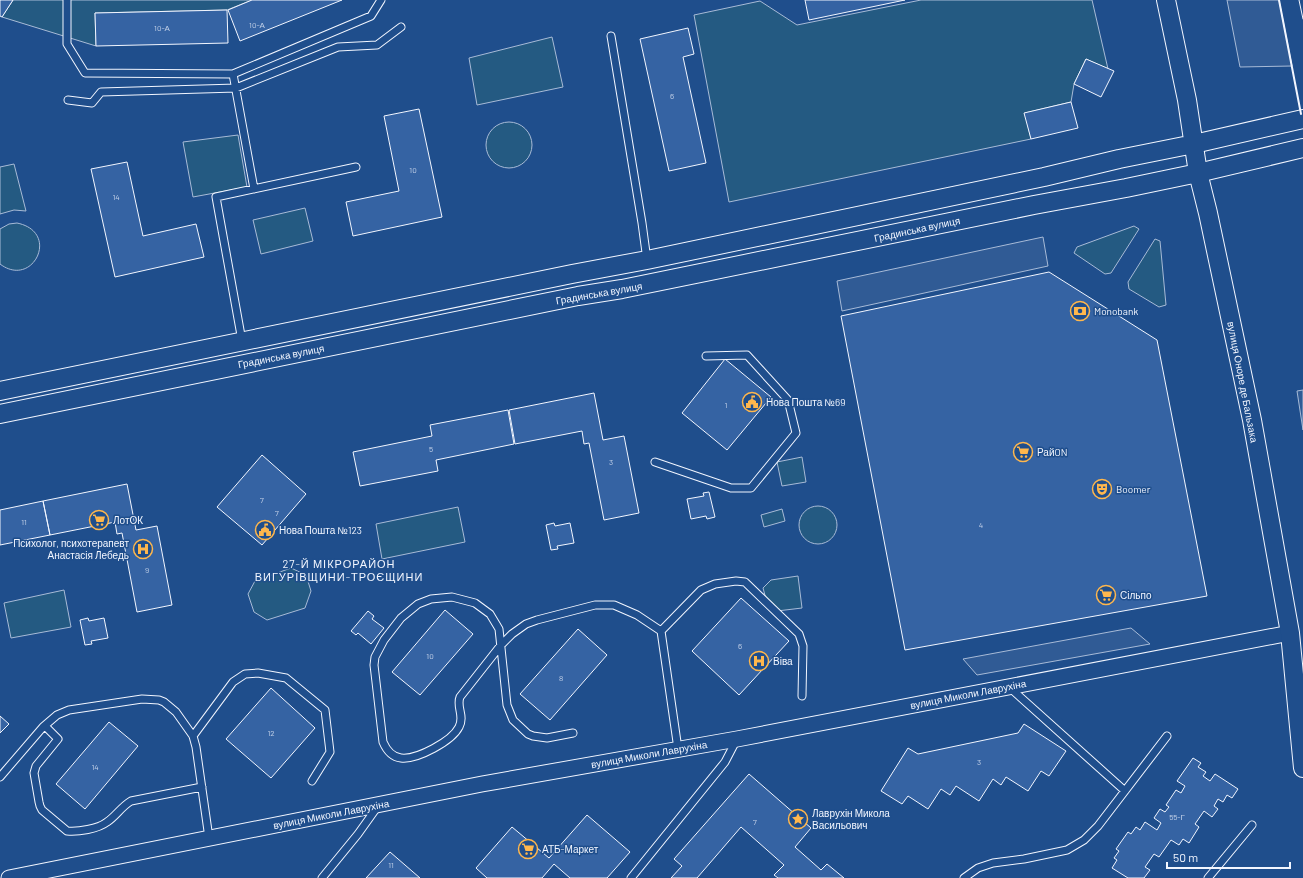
<svg xmlns="http://www.w3.org/2000/svg" width="1303" height="878" viewBox="0 0 1303 878" font-family="Barlow,sans-serif">
  <style>
    .green { fill: #245a82; stroke: #a8bbd7 }
    .parking { fill: #305b95; stroke: #a8bbd7 }
    .building { fill: #3563a3; stroke: #f2f6ff }
    .lines { fill: none; stroke-linecap: round; stroke-linejoin: round }
    .service-casing { stroke: #f2f6ff; stroke-width: 9 }
    .minor-casing { stroke: #f2f6ff; stroke-width: 17 }
    .tertiary-casing { stroke: #f2f6ff; stroke-width: 20 }
    .service { stroke: #1f4e8c; stroke-width: 7 }
    .minor { stroke: #1f4e8c; stroke-width: 15 }
    .tertiary { stroke: #1f4e8c; stroke-width: 18 }
    .tram { stroke: #f2f6ff; stroke-width: 1 }
    .wall { stroke: #f2f6ff; stroke-width: 2 }
    .labels { text-anchor: middle; stroke-width: 3; stroke-linejoin: round; paint-order: stroke }
    .number-label { font-size: 8px; fill: #c3d1e8 }
    .street-label { font-size: 10px; fill: #f2f6ff; stroke: #1f4e8c }
    .poi-label { font-size: 10px; fill: #f2f6ff; stroke: #1f4e8c; text-anchor: start }
    .neighbourhood-label { font-size: 11px; letter-spacing: 1px; fill: #f2f6ff; stroke: #1f4e8c }
  </style>
  <rect width="100%" height="100%" fill="#1f4e8c"/>
  <path class="green" d="M13,0H252L227,10L95,13L96,46L2,17Z
    M921,0H1092L1108,69L1086,59L1074,84L1071,102L1025,113L1031,139L729,202L694,15L760,1L797,25Z
    M552,37L563,87L477,105L469,58Z
    M486 145a23 23 0 1 1 46 0a23 23 0 1 1-46 0Z
    M238,135L247,187L193,197L183,142Z
    M14,164L26,211L14,210L0,214V167Z
    M305,208L313,241L261,254L253,220Z
    M17,223C61,232 33,289 0,264V229L9,224Z
    M1134,226L1139,229L1111,273L1105,274L1074,253L1077,247Z
    M1155,239L1160,241L1166,305L1159,307L1129,289L1128,282Z
    M802,457L806,482L782,486L777,462Z
    M799 525a19 19 0 1 1 38 0a19 19 0 1 1-38 0Z
    M458,507L465,542L382,559L376,524Z
    M782,509L785,521L764,527L761,515Z
    M291,568L306,575L311,591L305,608L267,620L254,612L248,594L255,581Z
    M798,576L802,608L777,611L766,599L763,588L771,580Z
    M64,590L71,627L11,638L4,603Z"/>
  <path class="parking" d="M1227,0H1279L1292,66L1240,67Z
    M1043,237L1048,266L842,311L837,281Z
    M1303,390V430L1297,391Z
    M1131,628L1150,644L977,675L963,659Z"/>
  <path class="building" d="M0,0H13L2,17L0,16Z
    M252,0H342L240,41L228,10Z
    M805,0H905L809,20Z
    M227,10L228,43L96,46L95,13Z
    M688,28L694,54L683,57L706,163L669,171L640,39Z
    M1086,59L1114,71L1101,97L1074,84Z
    M1071,102L1078,128L1031,139L1024,113Z
    M419,109L442,217L353,236L346,202L399,191L384,116Z
    M127,162L143,236L196,224L204,257L115,277L91,169Z
    M1049,272L1157,340L1207,596L905,650L841,316Z
    M725,359L771,397L727,450L682,413Z
    M594,393L603,440L624,436L639,513L604,520L589,443L584,444L582,431L515,444L509,410Z
    M508,410L514,444L436,460L438,471L360,486L353,452L432,436L430,425Z
    M262,455L306,494L262,545L217,507Z
    M127,484L136,530L157,526L172,605L137,612L122,533L117,534L115,522L50,535L43,501Z
    M709,492L715,517L707,519L706,516L691,519L687,499L704,496L703,493Z
    M43,501L50,535L0,545V510Z
    M554,523L555,526L570,523L574,543L557,546L558,549L551,550L546,525Z
    M741,598L789,641L739,695L692,651Z
    M445,610L473,634L420,695L392,672Z
    M368,611L374,616L372,619L384,628L371,644L358,633L356,635L351,631Z
    M88,618L89,621L104,618L108,638L91,641L92,644L85,645L80,620Z
    M578,629L607,655L550,720L520,694Z
    M271,688L315,728L271,778L226,739Z
    M0,716L9,724L0,733Z
    M109,722L138,746L85,809L56,784Z
    M1024,724L1066,751L1049,776L1041,771L1028,791L1006,777L1001,785L993,779L979,801L956,786L950,795L941,789L928,809L908,796L902,804L881,791L908,748L918,754L1018,733Z
    M1193,758L1201,763L1198,767L1206,772L1203,776L1210,781L1215,774L1238,789L1232,798L1227,795L1223,802L1218,799L1214,806L1218,809L1212,817L1204,811L1195,824L1199,827L1189,843L1183,839L1179,845L1171,840L1159,857L1154,854L1145,867L1150,870L1144,878H1128L1112,868L1117,860L1114,858L1119,851L1116,849L1128,832L1131,834L1136,827L1140,830L1145,822L1157,830L1161,823L1154,818L1160,809L1165,812L1169,807L1166,805L1176,790L1181,793L1185,786L1177,781Z
    M749,774L811,828L795,847L821,870L827,864L844,878H778L774,875L784,865L741,827L697,878H671L682,866L674,859Z
    M587,815L630,852L607,878H570L554,864L542,878H487L476,868L512,827L549,858Z
    M390,852L420,878H366Z"/>
  <g class="lines">
    <g class="service-casing">
      <path id="service" d="M67,0V44L85,73L233,74L371,16L381,0
        M611,36L642,223L647,260
        M233,74L254,189
        M68,100L92,103L101,92L236,88L338,47L377,45L401,27
        M242,341L216,197L356,167
        M655,462L731,488H751L796,433L788,400L747,355L706,356
        M661,631L701,590L715,584L736,581L745,582L799,634L803,646L802,696
        M1009,687L1125,791
        M45,726L58,739L36,766L34,773L39,802L40,806L42,810L67,831C78,832 98,829 107,822C116,816 121,807 131,801L202,787
        M573,733L547,738L533,736L528,734L513,720L507,705L499,629L490,614L475,603L452,597L431,599L418,604L401,618L384,640L375,657L374,665L383,742C386,749 392,757 401,758C417,760 452,741 459,727C465,716 456,707 460,697L501,645L512,634L526,624L537,620L595,605H614L637,615L661,631L678,749
        M193,736L233,682L245,674L258,673L286,678L325,710L330,752L312,781
        M0,777L43,727L57,715L69,710L142,699L159,700L164,702L176,712L193,736L196,747L209,838
        M322,878L358,834L378,806
        M631,878L725,762L737,739
        M964,878L978,868L993,863L1024,859L1067,850L1084,840L1098,826L1167,736
        M1208,878L1252,825"/>
    </g>
    <g class="minor-casing">
      <path id="minor" d="M9,878L482,784L737,739L1290,633"/>
    </g>
    <g class="tertiary-casing">
      <path id="tertiary" d="M1166,0L1187,100L1198,173L1208,213L1252,420L1290,633L1303,768
        M0,391L572,274L647,260L1044,177L1119,159L1194,144L1303,119
        M0,414L578,296L622,289L1034,205L1126,188L1198,173L1303,148"/>
    </g>
    <use href="#service" class="service"/>
    <use href="#minor" class="minor"/>
    <use href="#tertiary" class="tertiary"/>
    <path class="tram" d="M1299,0L1303,19"/>
    <path class="wall" d="M1279,0L1301,114"/>
  </g>
  <defs>
    <g id="bank-ring" transform="scale(1)"><circle r="9.5" fill="#1f4e8c" stroke="#ffb74d" stroke-width="1.5"/><path d="M-6-4H6V4H-6ZM0-2.3a2.3 2.3 0 1 0 0 4.6a2.3 2.3 0 1 0 0-4.6Z" fill="#ffb74d"/></g>
    <g id="civic-ring" transform="scale(1)"><circle r="9.5" fill="#1f4e8c" stroke="#ffb74d" stroke-width="1.5"/><path d="M-.6-6.5H3V-4.5H.6V-3L4-1V1h2V6H-6V1h2V-1L-.6-3ZM-1.2 2.5V6h2.4V2.5Z" fill="#ffb74d"/></g>
    <g id="supermarket-ring" transform="scale(1)"><circle r="9.5" fill="#1f4e8c" stroke="#ffb74d" stroke-width="1.5"/><path d="M-6-5.5h2.5l.6 2H6L4.5 2H-2.5L-4.4-4H-6ZM-1.5 3.2a1.3 1.3 0 1 0 .1 0ZM3 3.2a1.3 1.3 0 1 0 .1 0Z" fill="#ffb74d"/></g>
    <g id="theatre-ring" transform="scale(1)"><circle r="9.5" fill="#1f4e8c" stroke="#ffb74d" stroke-width="1.5"/><path d="M-5-5.5Q0-4 5-5.5V0Q5 5 0 6Q-5 5-5 0ZM-3.3-2.5H-1v1.5H-3.3ZM1-2.5H3.3v1.5H1ZM-2.8 1Q0 5.5 2.8 1Z" fill="#ffb74d"/></g>
    <g id="hospital-ring" transform="scale(1)"><circle r="9.5" fill="#1f4e8c" stroke="#ffb74d" stroke-width="1.5"/><path d="M-5-5h3v3.5h4V-5h3V5h-3V1.5h-4V5h-3Z" fill="#ffb74d"/></g>
    <g id="sight-ring" transform="scale(1)"><circle r="9.5" fill="#1f4e8c" stroke="#ffb74d" stroke-width="1.5"/><path d="M0-6L1.8-2.2L6-1.7L2.9 1.2L3.7 5.4L0 3.3L-3.7 5.4L-2.9 1.2L-6-1.7L-1.8-2.2Z" fill="#ffb74d"/></g>
  </defs>
  <g fill-rule="evenodd">
    <use href="#bank-ring" x="1080" y="311"/>
    <use href="#civic-ring" x="752" y="402"/>
    <use href="#supermarket-ring" x="1023" y="452"/>
    <use href="#theatre-ring" x="1102" y="489"/>
    <use href="#supermarket-ring" x="99" y="520"/>
    <use href="#civic-ring" x="265" y="530"/>
    <use href="#hospital-ring" x="143" y="549"/>
    <use href="#supermarket-ring" x="1106" y="595"/>
    <use href="#hospital-ring" x="759" y="661"/>
    <use href="#sight-ring" x="798" y="819"/>
    <use href="#supermarket-ring" x="528" y="849"/>
  </g>
  <g class="labels">
    <g class="number-label">
      <text x="257" y="28">10-А</text>
      <text x="162" y="31">10-А</text>
      <text x="672" y="99">6</text>
      <text x="413" y="173">10</text>
      <text x="116" y="200">14</text>
      <text x="726" y="408">1</text>
      <text x="431" y="452">5</text>
      <text x="611" y="465">3</text>
      <text x="262" y="503">7</text>
      <text x="277" y="516">7</text>
      <text x="24" y="525">11</text>
      <text x="981" y="528">4</text>
      <text x="147" y="573">9</text>
      <text x="740" y="649">6</text>
      <text x="430" y="659">10</text>
      <text x="561" y="681">8</text>
      <text x="271" y="736">12</text>
      <text x="979" y="765">3</text>
      <text x="95" y="770">14</text>
      <text x="1177" y="820">55-Г</text>
      <text x="755" y="825">7</text>
      <text x="391" y="868">11</text>
    </g>
    <g class="street-label">
      <text transform="translate(917 229) rotate(-12)" y="4">Градинська вулиця</text>
      <text transform="translate(599 293) rotate(-10)" y="4">Градинська вулиця</text>
      <text transform="translate(281 356) rotate(-11)" y="4">Градинська вулиця</text>
      <text transform="translate(1243 382) rotate(79)" y="4">вулиця Оноре де Бальзака</text>
      <text transform="translate(968 694) rotate(-11)" y="4">вулиця Миколи Лаврухіна</text>
      <text transform="translate(649 754) rotate(-10)" y="4">вулиця Миколи Лаврухіна</text>
      <text transform="translate(331 814) rotate(-11)" y="4">вулиця Миколи Лаврухіна</text>
    </g>
    <g class="poi-label">
      <text x="1094" y="315">Monobank</text>
      <text x="766" y="406">Нова Пошта №69</text>
      <text x="1037" y="456">РайON</text>
      <text x="1116" y="493">Boomer</text>
      <text x="113" y="524">ЛотОК</text>
      <text x="279" y="534">Нова Пошта №123</text>
      <text x="129" y="547" text-anchor="end">Психолог, психотерапевт<tspan x="129" dy="12">Анастасія Лебедь</tspan></text>
      <text x="1120" y="599">Сільпо</text>
      <text x="773" y="665">Віва</text>
      <text x="812" y="817">Лаврухін Микола<tspan x="812" dy="12">Васильович</tspan></text>
      <text x="542" y="853">АТБ-Маркет</text>
    </g>
    <g class="neighbourhood-label">
      <text x="339" y="568">27-Й МІКРОРАЙОН<tspan x="339" dy="13">ВИГУРІВЩИНИ-ТРОЄЩИНИ</tspan></text>
    </g>
  </g>
  <path d="M1167 862v6h123v-6" fill="none" stroke="#f2f6ff" stroke-width="2"/>
  <text x="1173" y="862" font-size="12" fill="#f2f6ff" stroke="#1f4e8c" stroke-width="3" paint-order="stroke">50 m</text>
</svg>
